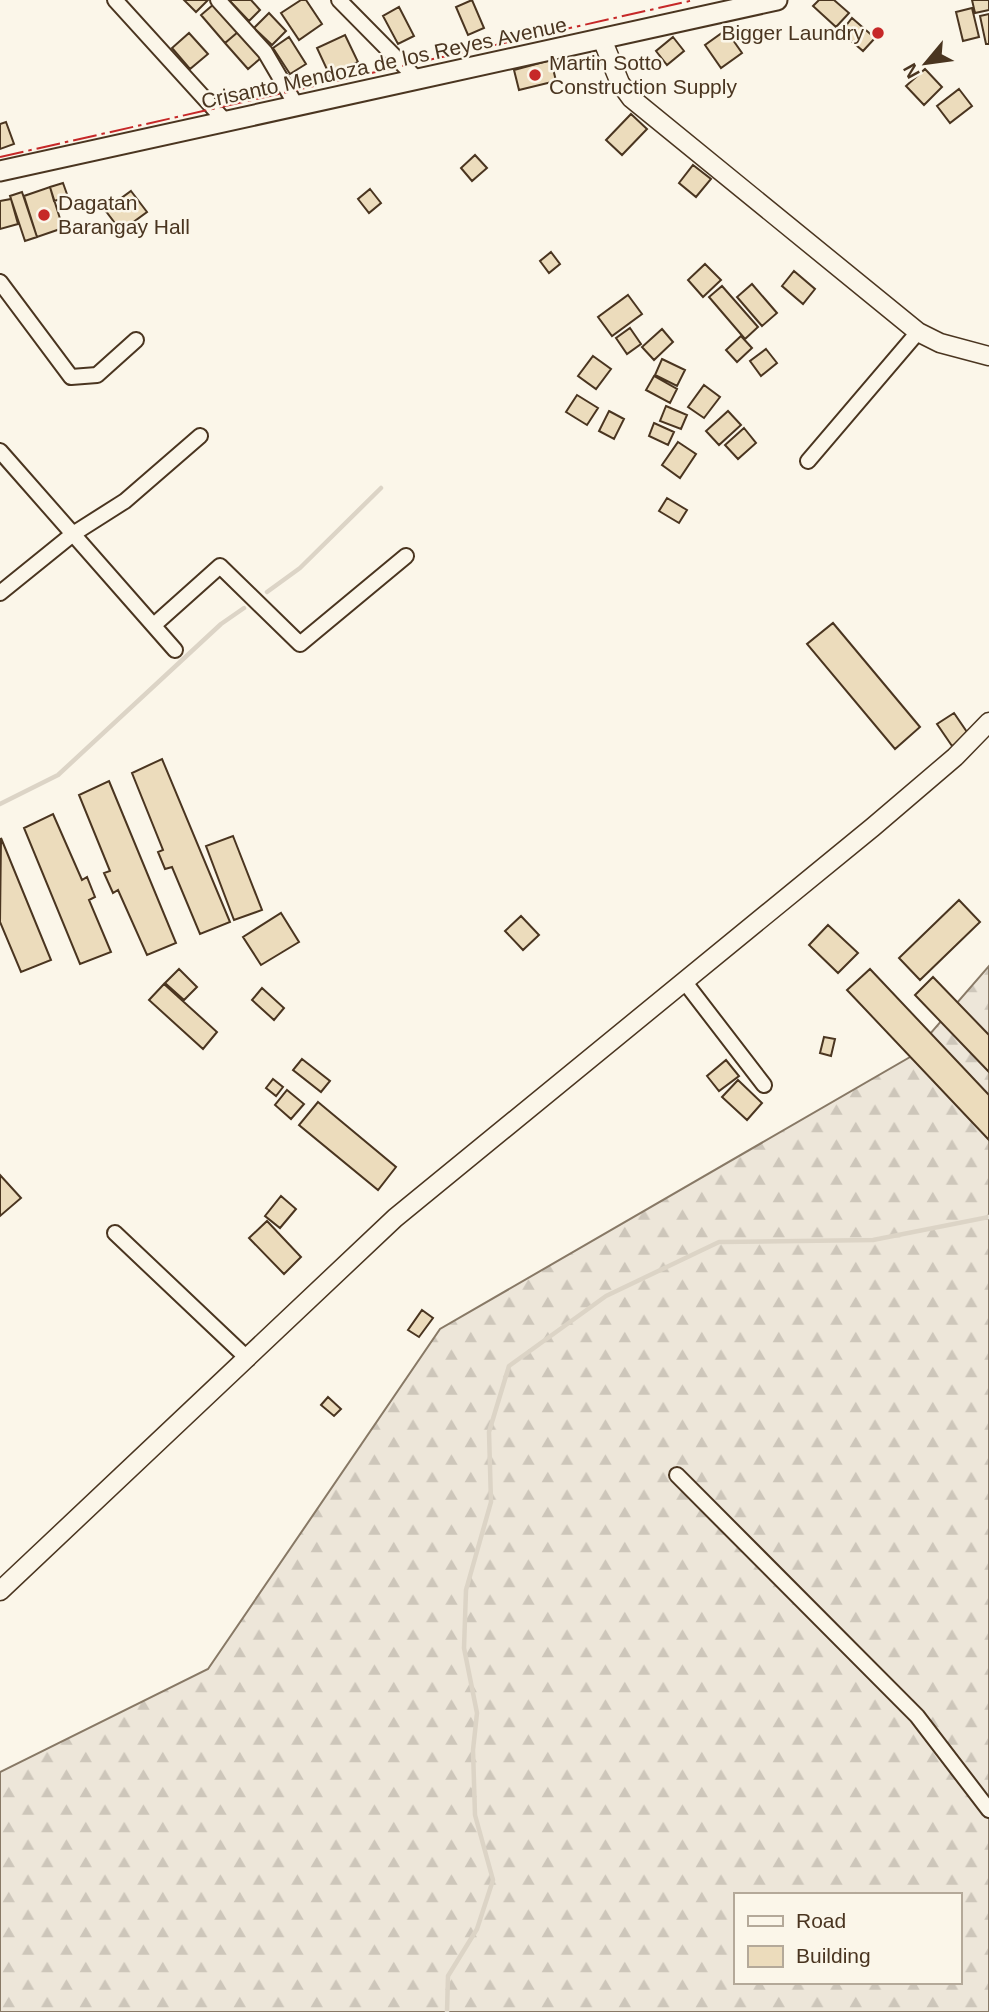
<svg xmlns="http://www.w3.org/2000/svg" width="989" height="2012" viewBox="0 0 989 2012" font-family="Arial,sans-serif">
  <style>
    .forest { fill: url(#forest-firs); stroke: #887966; stroke-width: 2; fill-rule: evenodd }
    .lines { fill: none; stroke-linecap: round; stroke-linejoin: round }
    .stream { stroke: #dcd4c6; stroke-width: 4.5 }
    .building { fill: #ecdcbc; stroke: #4a3520; stroke-width: 2 }
    .minor-casing { stroke: #4a3520; stroke-width: 18 }
    .tertiary-casing { stroke: #4a3520; stroke-width: 21 }
    .secondary-casing { stroke: #4a3520; stroke-width: 23 }
    .minor { stroke: #fbf6e9; stroke-width: 14 }
    .tertiary { stroke: #fbf6e9; stroke-width: 18 }
    .secondary { stroke: #fbf6e9; stroke-width: 19 }
    .power { stroke: #c62828; stroke-width: 2; stroke-dasharray: 24 5 3.5 5; stroke-linecap: butt }
    .poi-dot { fill: #c62828; stroke: #fbf6e9; stroke-width: 2.5 }
    .labels { text-anchor: middle; stroke-width: 5; stroke-linejoin: round; paint-order: stroke }
    .poi-label { font-size: 21px; fill: #4a3520; stroke: #fbf6e9; text-anchor: start }
    .street-label { font-size: 21px; fill: #4a3520; stroke: #fbf6e9 }
  </style>
  <defs>
    <pattern id="forest-firs" width="22" height="20" patternUnits="userSpaceOnUse" patternTransform="scale(1.75)"><rect width="22" height="20" fill="#ede6d9"/><path d="M5 1l3.5 6h-7zM16 11l3.5 6h-7z" fill="#cdc6ba"/></pattern>
  </defs>
  <rect width="100%" height="100%" fill="#fbf6e9"/>
  <path class="forest" d="M989,966V2012H0V1772L208,1669L440,1329L910,1057ZM735,1895H959V1982H735Z"/>
  <g class="lines">
    <path class="stream" d="M267,592L300,568L381,488
      M0,804L58,775L221,624L244,608
      M447,2012L448,1976L477,1929L493,1880L475,1815L473,1750L477,1713L464,1648L466,1590L491,1502L489,1432L509,1366L606,1296L719,1242L873,1240L989,1217"/>
  </g>
  <path class="building" d="M184,0H208L196,12Z
    M229,0H251L260,10L249,21Z
    M301,0H306L322,24L299,40L281,13Z
    M472,0L484,28L468,35L456,7Z
    M819,0H834L849,13L836,27L813,6Z
    M972,0H989V10L975,13Z
    M214,4L238,32L225,43L201,15Z
    M399,7L414,36L398,44L383,16Z
    M972,8L979,37L963,41L956,12Z
    M269,13L286,31L272,45L254,28Z
    M989,14V44H986L980,16Z
    M852,18L875,38L863,51L841,32Z
    M726,30L742,53L721,68L705,45Z
    M238,32L261,58L248,69L225,43Z
    M189,33L208,54L190,69L172,48Z
    M345,35L358,62L330,76L317,48Z
    M289,37L306,64L290,74L273,48Z
    M673,37L684,51L667,65L656,51Z
    M551,60L556,81L519,90L514,70Z
    M925,69L942,87L924,105L906,86Z
    M959,89L972,106L950,123L937,106Z
    M631,114L647,129L622,155L606,140Z
    M6,122L14,144L0,149V124Z
    M475,155L487,168L472,181L461,168Z
    M693,165L711,179L696,197L679,183Z
    M63,183L68,197L54,201L50,187Z
    M50,187L63,228L37,237L24,196Z
    M370,189L381,203L369,213L358,199Z
    M131,191L147,212L121,231L105,210Z
    M22,192L37,237L25,241L10,196Z
    M11,199L18,224L0,229V201Z
    M551,252L560,264L549,273L540,261Z
    M705,264L721,280L703,297L688,280Z
    M794,271L815,289L803,304L782,286Z
    M752,284L777,313L762,326L737,297Z
    M722,286L758,327L745,339L709,297Z
    M628,295L642,314L612,336L598,317Z
    M630,328L641,344L627,354L616,338Z
    M662,329L673,342L654,360L642,347Z
    M741,336L752,348L737,362L726,350Z
    M766,349L777,363L761,376L750,361Z
    M593,356L611,369L596,389L578,376Z
    M662,359L685,370L677,386L655,375Z
    M654,376L677,389L670,403L646,390Z
    M704,385L720,397L704,418L688,407Z
    M577,395L598,408L587,425L566,412Z
    M666,406L687,415L681,429L660,421Z
    M609,411L624,419L614,439L599,431Z
    M728,411L741,425L719,445L706,431Z
    M654,423L674,432L668,445L649,436Z
    M744,428L756,443L738,459L725,445Z
    M678,442L696,454L680,478L662,465Z
    M667,498L687,510L679,523L659,511Z
    M833,623L920,727L895,749L807,644Z
    M954,713L969,735L952,746L937,724Z
    M162,759L230,922L200,934L172,867L165,869L158,852L163,850L132,773Z
    M109,781L176,943L147,955L118,890L113,893L104,873L110,871L79,795Z
    M53,814L82,880L87,877L95,897L89,900L111,952L80,964L24,828Z
    M233,836L262,910L234,920L206,846Z
    M1,838L51,960L21,972L0,922Z
    M959,900L980,922L920,980L899,958Z
    M281,913L299,942L261,965L243,937Z
    M521,916L539,935L523,950L505,931Z
    M828,925L858,953L838,973L809,945Z
    M179,969L197,987L184,1000L165,983Z
    M870,969L989,1095V1140L847,990Z
    M933,977L989,1035V1072L915,995Z
    M164,984L217,1032L203,1049L149,1000Z
    M262,988L284,1008L274,1020L252,1000Z
    M824,1037L835,1039L831,1056L820,1053Z
    M302,1059L330,1081L321,1092L293,1070Z
    M726,1060L739,1076L719,1091L707,1076Z
    M273,1079L283,1087L276,1096L266,1088Z
    M738,1080L762,1103L747,1120L722,1097Z
    M287,1090L304,1104L291,1119L275,1105Z
    M318,1102L396,1167L378,1190L299,1125Z
    M0,1175L21,1198L0,1216Z
    M281,1196L296,1209L280,1228L265,1216Z
    M267,1221L301,1257L284,1274L249,1238Z
    M422,1310L433,1318L419,1337L408,1330Z
    M328,1397L341,1409L334,1416L321,1405Z"/>
  <g class="lines">
    <g class="minor-casing">
      <path id="minor" d="M115,0L225,121
        M218,0L265,52L296,105
        M339,0L417,79
        M0,282L71,377L97,375L136,340
        M0,451L175,650
        M808,461L918,332
        M0,593L73,534L125,501L200,436
        M154,625L220,566L300,644L406,556
        M684,981L764,1085
        M115,1233L248,1359
        M677,1475L917,1716L989,1810"/>
    </g>
    <g class="tertiary-casing">
      <path id="tertiary" d="M602,39L620,83L631,98L918,332L940,343L989,356
        M0,1591L395,1218L873,827L955,757L989,722"/>
    </g>
    <g class="secondary-casing">
      <path id="secondary" d="M0,171L777,0"/>
    </g>
    <use href="#minor" class="minor"/>
    <use href="#tertiary" class="tertiary"/>
    <use href="#secondary" class="secondary"/>
    <path class="power" d="M0,157L694,0"/>
  </g>
  <g class="poi-dot">
    <circle cx="878" cy="33" r="7"/>
    <circle cx="535" cy="75" r="7"/>
    <circle cx="44" cy="215" r="7"/>
  </g>
  <g class="labels">
    <g class="poi-label">
      <text x="864" y="40" text-anchor="end">Bigger Laundry</text>
      <text x="549" y="70">Martin Sotto<tspan x="549" dy="24">Construction Supply</tspan></text>
      <text x="58" y="210">Dagatan<tspan x="58" dy="24">Barangay Hall</tspan></text>
    </g>
    <g class="street-label">
      <text transform="translate(384 63) rotate(-12)" y="7">Crisanto Mendoza de los Reyes Avenue</text>
    </g>
  </g>
  <rect x="734" y="1893" width="228" height="91" fill="#fbf6e9" stroke="#b4a999" stroke-width="2"/>
  <rect x="748" y="1916" width="35" height="10" fill="#fbf6e9" stroke="#b4a999" stroke-width="2"/>
  <text x="796" y="1928" font-size="21" fill="#4a3520">Road</text>
  <rect x="748" y="1946" width="35" height="21" fill="#ecdcbc" stroke="#b4a999" stroke-width="2"/>
  <text x="796" y="1963" font-size="21" fill="#4a3520">Building</text>
  <g transform="translate(926 63) rotate(241)" stroke="#fbf6e9" stroke-width="5" paint-order="stroke">
  <path d="M0-5L12 26L0 18L-12 26Z" fill="#4a3520"/>
  <text y="-10" font-size="19" font-weight="bold" text-anchor="middle" fill="#4a3520">N</text>
  </g>
</svg>
